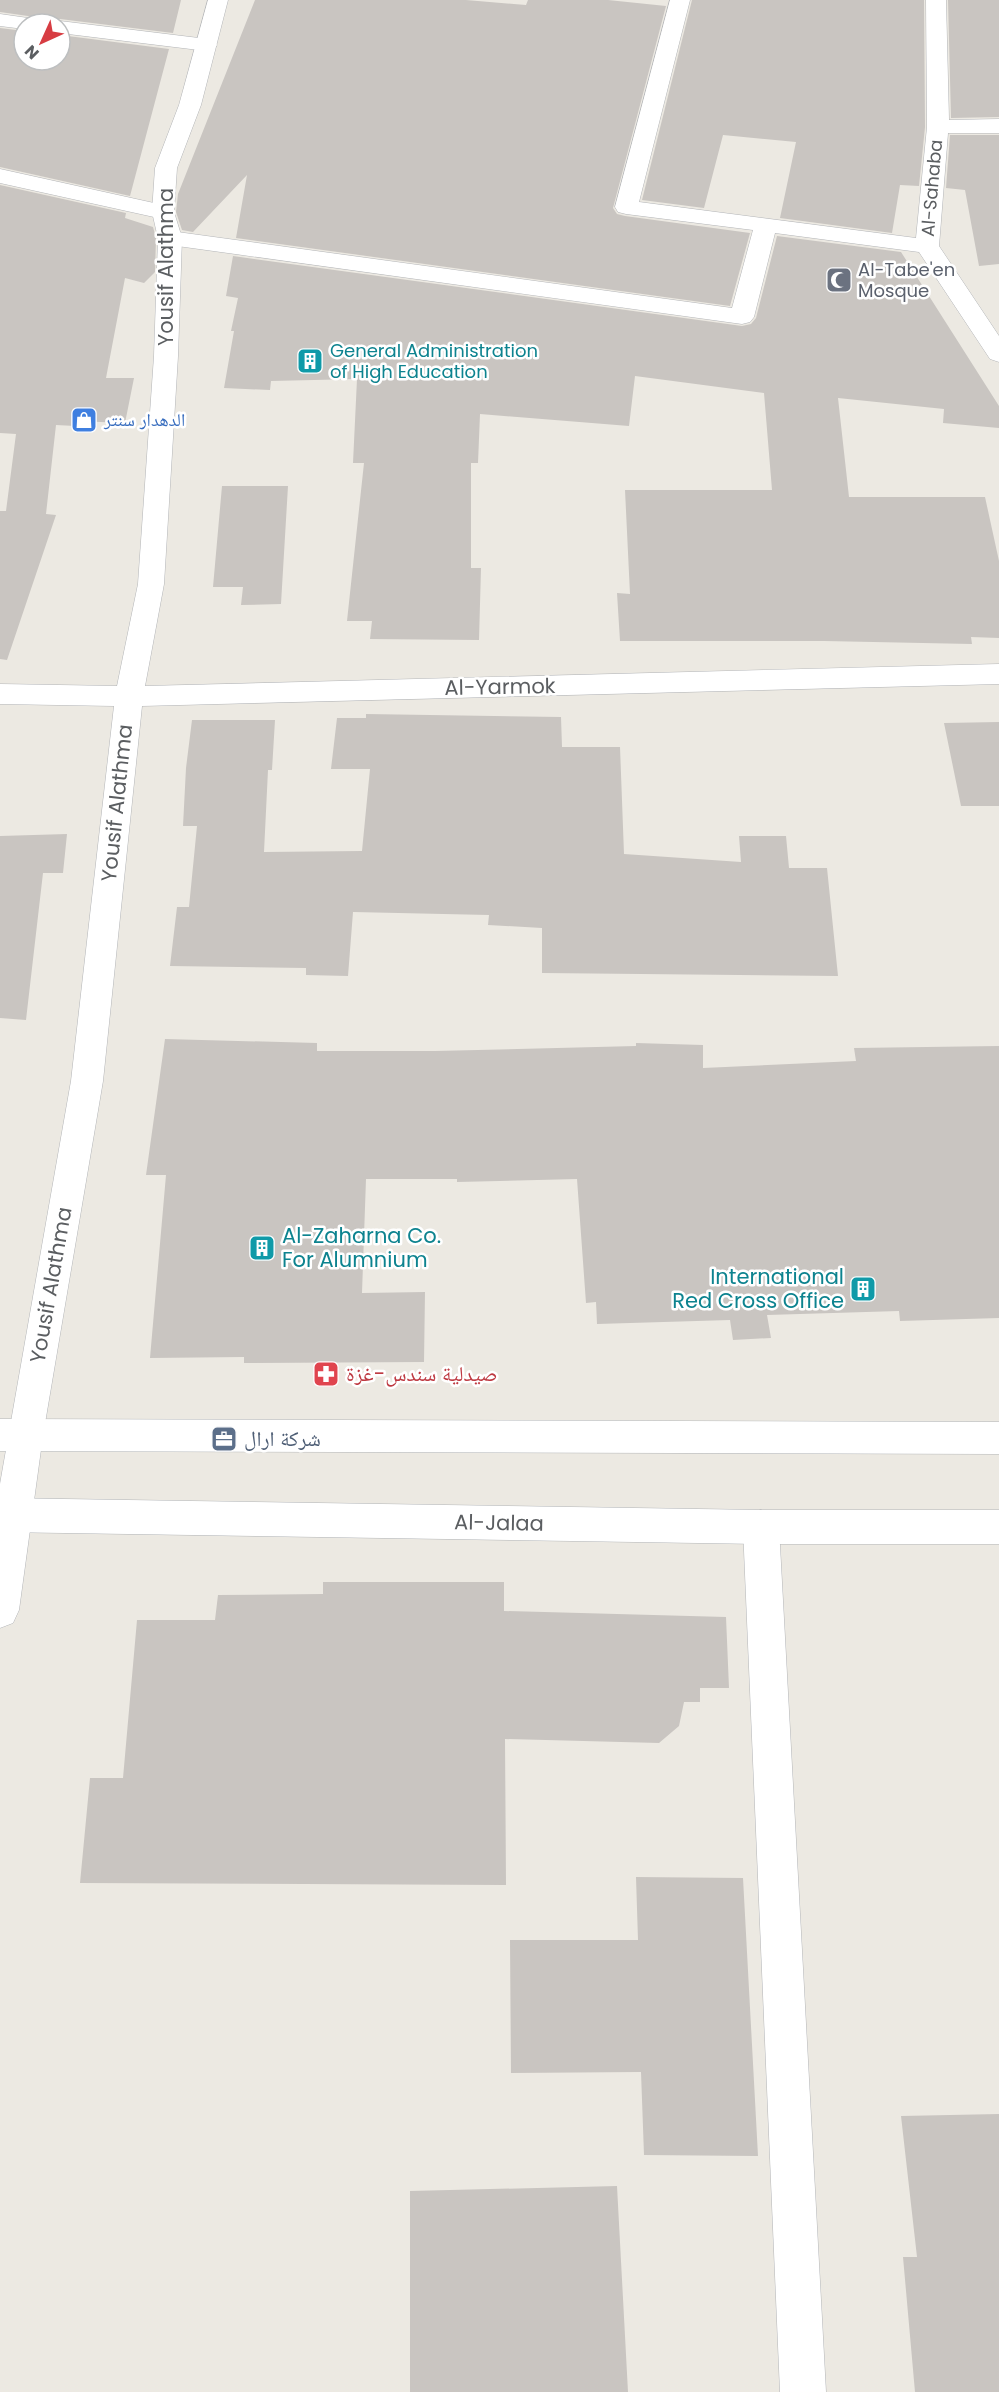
<svg xmlns="http://www.w3.org/2000/svg" width="999" height="2392" viewBox="0 0 999 2392" font-family="Poppins,'Noto Naskh Arabic',sans-serif">
  <style>
    .building { fill: #c9c5c1 }
    .lines { fill: none; stroke-linecap: round; stroke-linejoin: round }
    .minor-casing { stroke: #b3b5b8; stroke-width: 1 }
    .tertiary-casing { stroke: #b3b5b8; stroke-width: 1 }
    .secondary-casing { stroke: #b2b5b8; stroke-width: 1 }
    .minor { fill: #fff; fill-rule: evenodd }
    .tertiary { fill: #fff; fill-rule: evenodd }
    .secondary { fill: #fff; fill-rule: evenodd }
    .labels { text-anchor: middle; stroke-width: 5; stroke-linejoin: round; paint-order: stroke }
    .far-street-label { font-size: 18px; fill: #5b5e61; stroke: #fff }
    .far-worship-label { font-size: 18px; fill: #5b616d; stroke: #fff; text-anchor: start }
    .far-culture-label { font-size: 18px; fill: #0d838f; stroke: #fff; text-anchor: start }
    .far-shop-label { font-size: 18px; fill: #366cbe; stroke: #fff; text-anchor: start }
    .street-label { font-size: 21px; fill: #5b5e61; stroke: #fff }
    .culture-label { font-size: 21px; fill: #0d838f; stroke: #fff; text-anchor: start }
    .health-label { font-size: 21px; fill: #be3a42; stroke: #fff; text-anchor: start }
    .service-label { font-size: 21px; fill: #4e5e75; stroke: #fff; text-anchor: start }
  </style>
  <rect width="100%" height="100%" fill="#ece9e2"/>
  <path class="building" d="M0,0H181L173,33L60,19L47,24L42,18L0,12Z
    M255,0H466L526,5L528,0H608L666,6L613,208L617,214L625,216L750,233L730,306L236,238L247,175L193,232L182,230L176,212L178,194Z
    M692,0H924L925,127L919,186L900,185L892,233L780,218L796,142L723,135L704,208L642,200Z
    M948,0H999V117L951,118Z
    M0,28L24,31V60H60V35L169,49L130,196L0,167Z
    M950,135H999V264L979,266L965,190L946,188Z
    M0,185L126,213L125,218L153,227L156,238L155,272L144,283L125,278L106,378H134L125,423L76,421L75,426L56,425L46,514L56,515L7,660L0,659V511H6L16,434L0,433Z
    M777,236L901,252L999,406V428L943,423L944,409L838,398L849,497H985L999,561V638L971,637L972,644L824,641H620L617,593L630,594L625,490H772L764,393L635,376L629,426L480,414L478,463H471V568H481L479,640L370,639L372,621H347L364,463H353L357,379L271,381L270,390L224,388L234,331H231L238,298L226,296L233,256L742,326L751,324L756,318Z
    M222,486H288L281,604L241,605L243,587H213Z
    M366,714L561,717L562,747H620L624,854L741,862L739,836H786L789,868H827L838,976L542,973V928L488,925L489,915L353,912L348,976L306,975V968L170,966L177,907H189L197,826H183L186,768L192,720H275L272,770H268L264,852L362,851L370,769H331L337,718H366Z
    M999,722V806H961L944,723Z
    M67,834L63,873H43L26,1020L0,1018V836Z
    M165,1039L317,1043V1051H435L636,1046V1043L703,1045V1068L856,1061L854,1048L999,1046V1318L900,1321L899,1311L767,1315L771,1338L733,1340L730,1320L597,1324L596,1302L586,1303L577,1179L457,1182V1179H366L362,1293L425,1292L424,1362L244,1363V1357L150,1358L166,1175H146Z
    M323,1582H504V1611L726,1617L729,1688H700V1702H684L679,1726L659,1743L505,1739L506,1885L80,1883L90,1778H123L137,1620H215L218,1595L323,1594Z
    M636,1877L743,1878L758,2156L644,2155L641,2072L511,2073L510,1940H638Z
    M999,2114V2392H915L903,2257H917L901,2116Z
    M617,2186L628,2392H410V2191Z"/>
  <g class="lines">
    <g class="minor-casing">
      <path id="minor" d="M670,0H690L639,202L916,238L927,127L926,0H946L949,120L999,119V133H948L939,246L999,336V362L990,359L919,252L775,233L754,317L750,322L742,324L170,245L162,243L158,238L162,233L170,231L732,308L753,230L626,214L618,212L615,207Z
        M0,14L42,20L45,24H24V29L0,26Z
        M60,21L207,39L214,41L217,45L214,49L207,51L60,33V24H52Z
        M0,169L163,205L171,207L174,212L171,217L163,219L0,183Z
        M761,1510L774,1515L779,1527L826,2392H780L743,1527L748,1515Z"/>
    </g>
    <g class="tertiary-casing">
      <path id="tertiary" d="M208,0H228L201,105L177,168L174,212L182,238L178,356L164,584L145,686L999,664V684L142,706L103,1081L43,1435L19,1610L13,1623L0,1628V1484L71,1081L114,706L0,704V684L117,686L138,584L154,356L158,238L152,212L155,168L179,105Z"/>
    </g>
    <g class="secondary-casing">
      <path id="secondary" d="M0,1419L999,1422V1454L0,1451Z
        M0,1498L761,1510H999V1544H761L0,1532Z"/>
    </g>
    <use href="#minor" class="minor"/>
    <use href="#tertiary" class="tertiary"/>
    <use href="#secondary" class="secondary"/>
  </g>
  <defs>
    <g id="mosque-square" transform="scale(1.35)"><rect x="-9" y="-9" width="18" height="18" rx="4" fill="#6b7280" stroke="#fff"/><path d="M3.5-4.9A6 6 0 1 0 3.5 4.9A5 5 0 1 1 3.5-4.9Z" fill="#fff"/></g>
    <g id="building-square" transform="scale(1.35)"><rect x="-9" y="-9" width="18" height="18" rx="4" fill="#0f9aa8" stroke="#fff"/><path d="M-4-6H4V6H1V3H-1V6H-4ZM-2.5-4.3h1.7v1.8h-1.7ZM.8-4.3h1.7v1.8H.8ZM-2.5-1h1.7V.8h-1.7ZM.8-1h1.7V.8H.8Z" fill="#fff"/></g>
    <g id="shop-square" transform="scale(1.35)"><rect x="-9" y="-9" width="18" height="18" rx="4" fill="#3f7fe0" stroke="#fff"/><path d="M-5-2.5h2.3a2.7 3.5 0 0 1 5.4 0H5L5.5 6h-11ZM-1.5-2.5h3a1.5 2.3 0 0 0-3 0Z" fill="#fff"/></g>
    <g id="pharmacy-square" transform="scale(1.35)"><rect x="-9" y="-9" width="18" height="18" rx="4" fill="#e0444e" stroke="#fff"/><path d="M-2-6h4v4h4v4h-4v4h-4v-4h-4v-4h4Z" fill="#fff"/></g>
    <g id="office-square" transform="scale(1.35)"><rect x="-9" y="-9" width="18" height="18" rx="4" fill="#5c6f8a" stroke="#fff"/><path d="M-6-3h4V-5.5h4V-3h4V5H-6ZM-1-4.5V-3h2v-1.5ZM-6 0V1H6V0Z" fill="#fff"/></g>
  </defs>
  <g fill-rule="evenodd">
    <use href="#mosque-square" x="839" y="280"/>
    <use href="#building-square" x="310" y="361"/>
    <use href="#shop-square" x="84" y="420"/>
    <use href="#building-square" x="262" y="1248"/>
    <use href="#building-square" x="863" y="1289"/>
    <use href="#pharmacy-square" x="326" y="1374"/>
    <use href="#office-square" x="224" y="1439"/>
  </g>
  <g class="labels">
    <g class="far-street-label">
      <text transform="translate(932 188) rotate(-85)" y="6">Al-Sahaba</text>
    </g>
    <g class="far-worship-label">
      <text x="858" y="276">Al-Tabe'en<tspan x="858" dy="21">Mosque</tspan></text>
    </g>
    <g class="far-culture-label">
      <text x="330" y="357">General Administration<tspan x="330" dy="21">of High Education</tspan></text>
    </g>
    <g class="far-shop-label">
      <text x="104" y="426">الدهدار سنتر</text>
    </g>
    <g class="street-label">
      <text transform="translate(166 267) rotate(-90)" y="7">Yousif Alathma</text>
      <text transform="translate(500 687) rotate(-1)" y="7">Al-Yarmok</text>
      <text transform="translate(117 803) rotate(-84)" y="7">Yousif Alathma</text>
      <text transform="translate(51 1285) rotate(-80)" y="7">Yousif Alathma</text>
      <text transform="translate(499 1523) rotate(1)" y="7">Al-Jalaa</text>
    </g>
    <g class="culture-label">
      <text x="282" y="1243">Al-Zaharna Co.<tspan x="282" dy="24">For Alumnium</tspan></text>
      <text x="844" y="1284" text-anchor="end">International<tspan x="844" dy="24">Red Cross Office</tspan></text>
    </g>
    <g class="health-label">
      <text x="346" y="1381">صيدلية سندس-غزة</text>
    </g>
    <g class="service-label">
      <text x="244" y="1446">شركة ارال</text>
    </g>
  </g>
  <g transform="translate(42 42) rotate(225)"><circle r="28" fill="#ffffff" stroke="#bdbfc0" stroke-width="1.5"/>
  <path d="M0-4.5L10 22L0 15L-10 22Z" fill="#d73d43"/>
  <text y="-9" font-size="16" font-weight="bold" text-anchor="middle" fill="#5b5e61">N</text>
  </g>
</svg>
